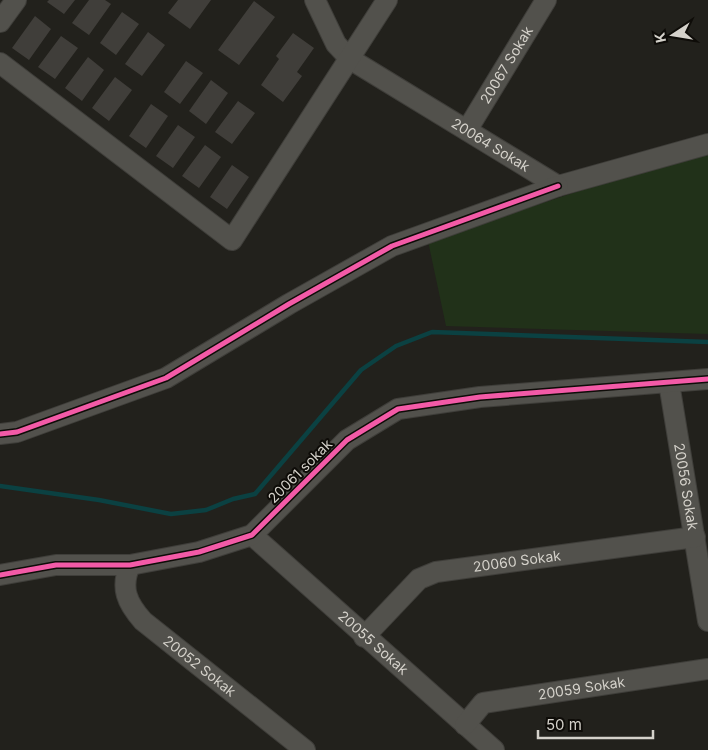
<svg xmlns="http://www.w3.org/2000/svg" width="708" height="750" viewBox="0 0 708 750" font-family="Inter,sans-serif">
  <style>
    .green { fill: #213119 }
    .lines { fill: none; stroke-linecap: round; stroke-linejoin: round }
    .stream { stroke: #0b4142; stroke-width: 4.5 }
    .building { fill: #403e3a }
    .minor-casing { stroke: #3f3e3a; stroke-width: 22 }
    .minor { stroke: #52514c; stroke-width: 20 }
    .cycleway-casing { stroke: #0e0c08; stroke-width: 8 }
    .cycleway { stroke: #f35aa7; stroke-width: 5 }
    .labels { text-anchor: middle; stroke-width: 4; stroke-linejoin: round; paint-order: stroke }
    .street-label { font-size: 14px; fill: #d4d1ca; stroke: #0e0c08 }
  </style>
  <rect width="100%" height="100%" fill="#22211c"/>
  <path class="green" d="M708,154V334L446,326L428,241L658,165Z"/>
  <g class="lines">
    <path class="stream" d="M0,486L99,500L171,514L206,510L233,499L255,494L361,370L396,346L432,332L708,342"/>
  </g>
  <path class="building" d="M49,0H75L64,14L47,2Z
    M89,0H105L111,4L89,35L72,23Z
    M178,0H211L190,29L168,13Z
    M254,1L275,17L239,65L218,50Z
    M122,12L139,24L116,55L100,43Z
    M35,16L51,29L29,60L12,48Z
    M148,32L165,45L142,76L125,64Z
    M293,33L314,48L297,72L302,76L283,102L261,85L279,59L276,56Z
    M61,36L78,48L55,79L38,67Z
    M88,57L104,70L82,101L65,88Z
    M186,61L203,73L180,104L164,92Z
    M115,77L132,90L109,121L92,108Z
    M211,80L228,93L206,124L189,111Z
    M238,101L255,113L232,144L215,132Z
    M151,104L168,116L146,148L129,136Z
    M178,125L195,137L173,168L156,156Z
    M205,145L221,157L199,188L182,176Z
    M232,165L249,177L227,209L210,197Z"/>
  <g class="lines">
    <g class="minor-casing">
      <g id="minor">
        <path id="s1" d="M315,0L336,44L350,59L558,186L708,144"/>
        <path d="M0,22L16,0"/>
        <path d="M0,63L232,240L387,0"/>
        <path id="s2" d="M467,130L546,0"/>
        <path id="s3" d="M669,383L708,621"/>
        <path d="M0,434L17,432L166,378L289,304L392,246L558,186"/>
        <path id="s4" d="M252,535L494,750"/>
        <path id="s5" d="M130,565C120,588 127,603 143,621L305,750"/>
        <path d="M0,575L56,565H130L199,552L252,535L347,440L398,409L480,397L708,379"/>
        <path id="s6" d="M364,637L419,579L436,572L695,537"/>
        <path id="s7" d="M465,725L483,703L708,669"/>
      </g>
    </g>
    <use href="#minor" class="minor"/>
    <g class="cycleway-casing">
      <path id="cycleway" d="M0,434L17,432L166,378L289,304L392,246L558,186
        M0,575L56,565H130L199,552L252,535L347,440L398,409L480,397L708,379"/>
    </g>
    <use href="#cycleway" class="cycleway"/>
  </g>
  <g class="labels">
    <g class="street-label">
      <text dy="5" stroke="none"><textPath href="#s2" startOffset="76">20067 Sokak</textPath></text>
      <text dy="5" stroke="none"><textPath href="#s1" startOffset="234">20064 Sokak</textPath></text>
      <text transform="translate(300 471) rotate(-45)" y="5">20061 sokak</text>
      <text dy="5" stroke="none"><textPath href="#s3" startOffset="105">20056 Sokak</textPath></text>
      <text dy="5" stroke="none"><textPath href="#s6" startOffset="180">20060 Sokak</textPath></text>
      <text dy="5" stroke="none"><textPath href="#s4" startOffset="162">20055 Sokak</textPath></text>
      <text dy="5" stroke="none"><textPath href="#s5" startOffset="134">20052 Sokak</textPath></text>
      <text dy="5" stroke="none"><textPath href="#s7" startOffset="128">20059 Sokak</textPath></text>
    </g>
  </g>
  <g transform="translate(673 35) rotate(258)" stroke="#0e0c08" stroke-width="4" paint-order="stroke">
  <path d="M0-4L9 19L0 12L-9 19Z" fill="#d4d1ca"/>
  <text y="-8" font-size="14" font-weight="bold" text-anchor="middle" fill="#d4d1ca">K</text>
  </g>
  <path d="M538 730v8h115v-8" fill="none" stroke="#d4d1ca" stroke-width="2.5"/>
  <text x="546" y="730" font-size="15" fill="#d4d1ca" stroke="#0e0c08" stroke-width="4" paint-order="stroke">50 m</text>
</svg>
